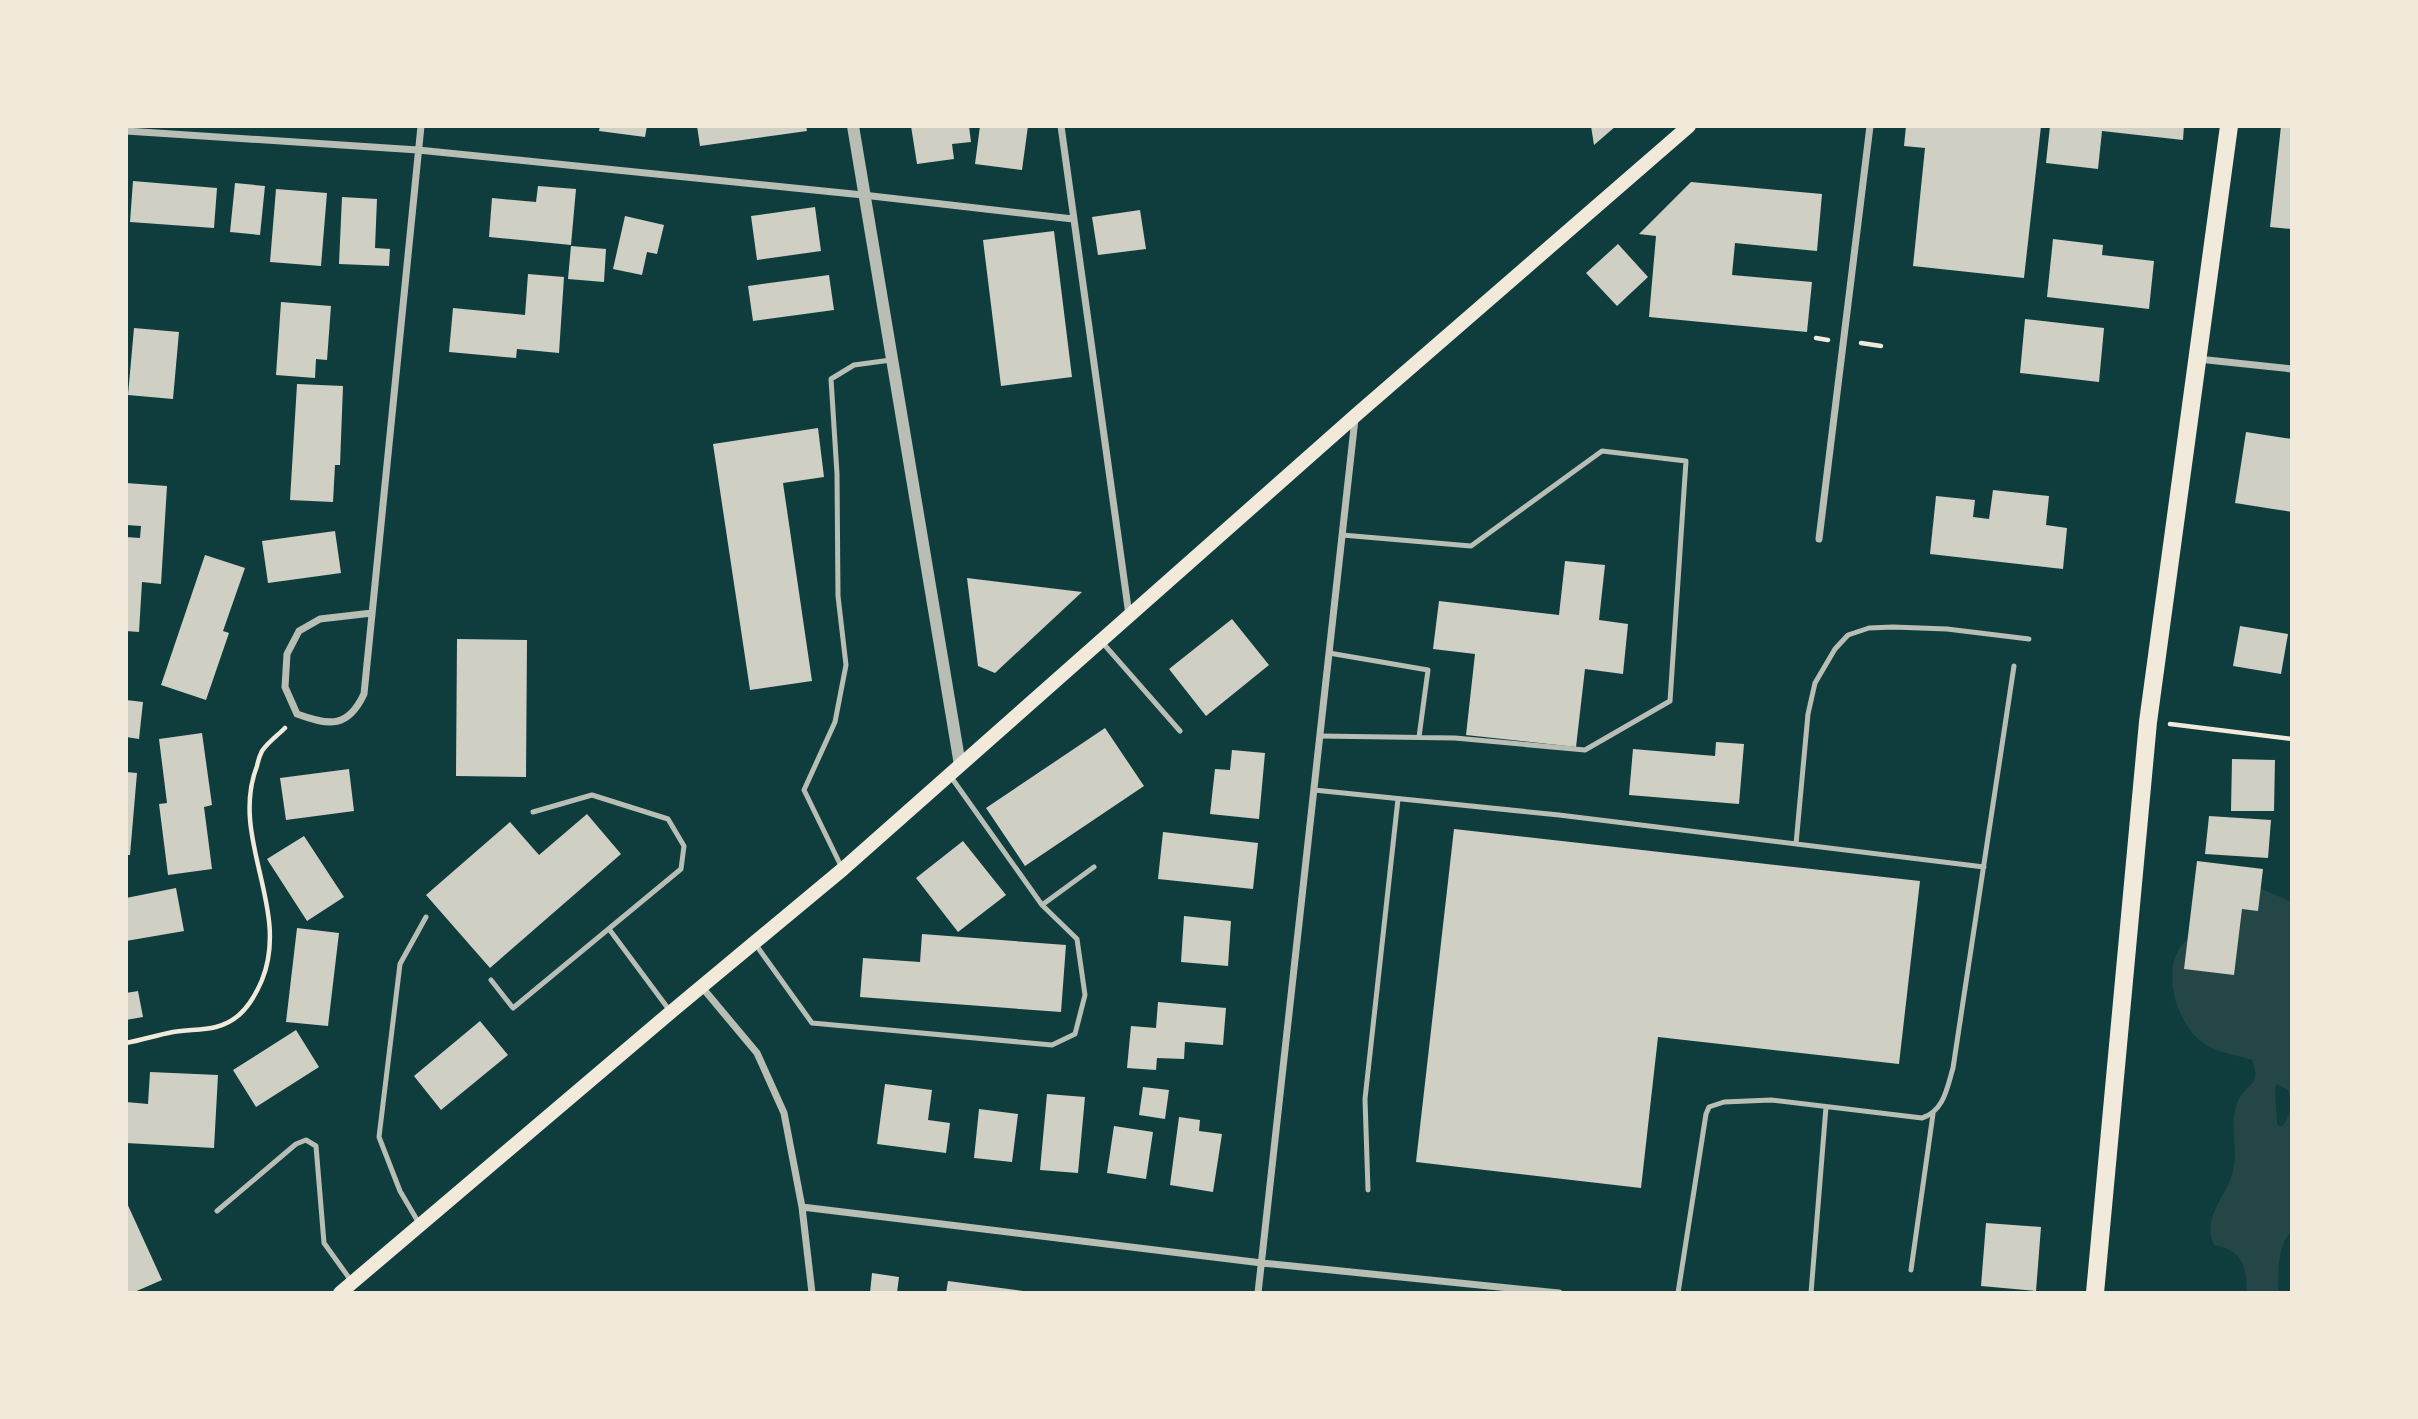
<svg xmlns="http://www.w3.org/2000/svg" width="2418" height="1419" viewBox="0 0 2418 1419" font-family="'Sofia Sans Condensed',sans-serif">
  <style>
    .green { fill: #244646; fill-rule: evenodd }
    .building { fill: #cfcfc3 }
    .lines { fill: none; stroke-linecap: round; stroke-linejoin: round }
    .path { stroke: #f1e9da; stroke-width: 4.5 }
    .service { stroke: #b8beb3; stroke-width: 5 }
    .minor { stroke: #b8beb3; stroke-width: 7 }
    .tertiary { stroke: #b8beb3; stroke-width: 12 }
    .secondary { stroke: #f1e9da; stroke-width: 14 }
    .primary { stroke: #f1e9da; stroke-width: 18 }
  </style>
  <rect width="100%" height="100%" fill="#0f3d3e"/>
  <path class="green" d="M2250,884L2292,902V1230C2276,1248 2279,1271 2278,1293H2247C2246,1266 2244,1251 2214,1245C2201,1217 2227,1197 2233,1171C2239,1148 2228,1123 2238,1101C2247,1082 2262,1086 2252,1060C2237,1055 2220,1053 2206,1045C2179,1029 2162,977 2179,949C2185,940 2194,934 2202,927C2218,913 2234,898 2250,884ZM2277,1084L2288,1090C2293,1103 2291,1118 2281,1127L2277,1124L2275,1088Z"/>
  <path class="building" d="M600,126H647L645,137L599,131Z
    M697,126H806L807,131L700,146Z
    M911,126H969L971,142L952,144L954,159L917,164Z
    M980,126H1028L1022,170L975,164Z
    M1591,126H1616L1594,145Z
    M1906,126H2041L2024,278L1913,266L1925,148L1904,146Z
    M2050,126H2184L2183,140L2102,131L2098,169L2046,163Z
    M2281,126H2292V229L2270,227Z
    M133,181L217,188L214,228L130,222Z
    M1691,182L1822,194L1817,251L1735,243L1732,275L1812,282L1807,332L1649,317L1656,236L1639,234Z
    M235,183L265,186L260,235L230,232Z
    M538,186L576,189L571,245L489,237L492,198L536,202Z
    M276,189L327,193L321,266L270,262Z
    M342,197L377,199L375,248L390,249L389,266L339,264Z
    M815,207L821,251L757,260L751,216Z
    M1140,210L1146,249L1098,255L1092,217Z
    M625,216L664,225L657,254L647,252L642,275L613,269Z
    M1054,231L1072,377L1001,386L983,240Z
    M2053,239L2103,245L2102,255L2154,261L2149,309L2047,297Z
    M1618,244L1648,277L1617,306L1586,273Z
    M571,246L606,249L604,282L568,279Z
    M528,274L564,277L559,353L517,349L516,358L449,352L453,308L525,315Z
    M829,275L834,310L753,321L748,286Z
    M281,302L331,306L327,360L316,359L315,378L276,375Z
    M2025,319L2104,328L2099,382L2020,373Z
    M134,328L179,332L173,399L128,395Z
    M297,384L343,386L340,465H335L333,502L290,500Z
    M818,428L824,477L783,483L812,681L750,690L713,444Z
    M2246,432L2292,439V512L2235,503Z
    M126,483L167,486L161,584L142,582L139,632L126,631V537L140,538L141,526L126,525Z
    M1993,490L2049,496L2046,525L2067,528L2063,569L1930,554L1936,496L1975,500L1973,517L1989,519Z
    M335,531L341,573L268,583L262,541Z
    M205,555L245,568L223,631L229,633L206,700L161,685Z
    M1565,561L1605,565L1599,620L1628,624L1623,674L1585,669L1576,747L1466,735L1475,654L1433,649L1439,601L1559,615Z
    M967,578L1082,592L995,673L978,666Z
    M1232,619L1269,665L1206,716L1169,669Z
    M2240,626L2288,634L2281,674L2233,666Z
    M457,639L527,640L526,777L456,776Z
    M126,700L143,702L139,739L126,737Z
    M1105,728L1144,786L1025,866L986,808Z
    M202,733L212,805L204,807L212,869L168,875L159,804L167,803L159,739Z
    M1716,742L1744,744L1739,804L1629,795L1633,749L1715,756Z
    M1232,750L1265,753L1259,819L1210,814L1215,769L1230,770Z
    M2232,759L2275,760L2274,811H2231Z
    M349,769L354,811L286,820L280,778Z
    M126,772L137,773L130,855H126Z
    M587,814L621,854L490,968L426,895L510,822L539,855Z
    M2209,816L2271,820L2268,858L2205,854Z
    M1454,829L1920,881L1899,1064L1658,1037L1641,1188L1416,1162Z
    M1163,832L1258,843L1253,889L1158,879Z
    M304,836L344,897L307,921L267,859Z
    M963,841L1006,895L958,932L916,878Z
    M2197,861L2263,869L2258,911L2242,909L2234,975L2184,969Z
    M176,888L184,931L126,941V898Z
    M1184,916L1231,921L1228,966L1181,962Z
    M297,928L339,933L328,1026L286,1022Z
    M922,934L1066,945L1061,1012L860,997L863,958L920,962Z
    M138,991L143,1017L126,1020V993Z
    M1158,1002L1226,1008L1223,1045L1185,1042L1184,1059L1157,1058L1156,1070L1127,1068L1131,1026L1156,1028Z
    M480,1021L508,1055L441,1110L414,1076Z
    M296,1030L319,1067L256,1107L233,1070Z
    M150,1072L218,1075L214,1148L126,1143V1102L148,1104Z
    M885,1084L932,1090L928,1120L950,1123L946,1153L877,1144Z
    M1143,1087L1169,1090L1165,1119L1139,1115Z
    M1047,1094L1085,1097L1078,1173L1040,1170Z
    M979,1109L1018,1114L1012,1162L974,1158Z
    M1179,1117L1200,1120L1199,1131L1222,1134L1213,1192L1170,1185Z
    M1114,1126L1153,1132L1146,1179L1107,1173Z
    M126,1201L162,1280L132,1293H126Z
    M1986,1223L2041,1227L2036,1291L1981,1286Z
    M872,1273L899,1277L897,1293H870Z
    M948,1281L1023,1291V1293H946Z"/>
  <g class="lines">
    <path class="path" d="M1816,338L1828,340
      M1861,343L1881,346
      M2170,724L2292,739
      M126,1043C142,1040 157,1035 173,1032C196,1028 218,1033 239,1015C249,1006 257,992 262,980C291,908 229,838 257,766C258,761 260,755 262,751C268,742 278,735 285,728"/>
    <path class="service" d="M1101,641L1180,731
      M1329,653L1428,670L1419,737
      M1320,736L1455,738L1585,750L1670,701L1686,461L1602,451L1471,546L1342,535
      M951,777L1042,905L1094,867
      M1314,790L1559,815L1984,867
      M1796,844L1808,714L1815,683L1835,649L1848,635L1869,628L1893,627L1947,629L2029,639
      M841,866L804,790L835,722L846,665L838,596L837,474L831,379L854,365L891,360
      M609,929L670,1011
      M756,945L812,1023L1052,1045L1075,1034L1085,995L1077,939L1042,905
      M491,980L513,1008L681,869L684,846L668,819L592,795L533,812
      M1368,1190L1365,1099L1398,799
      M217,1211L296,1144L306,1140L316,1146L324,1243L352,1282
      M420,1225L400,1191L379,1137L400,964L426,917
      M1911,1270L1933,1114
      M1678,1293L1706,1114L1709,1107L1724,1102L1771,1100L1922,1118C1944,1111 1947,1088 1953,1068L2014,666
      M1811,1293L1826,1107"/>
    <path class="minor" d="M1061,126L1129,615
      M126,131L418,150L863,195L1073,219
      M2198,359L2292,369
      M1819,539L1870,126
      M372,613L320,619L299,631L287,654L285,687L297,714C330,726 348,728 364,694L421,126
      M701,986L757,1053L784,1113L802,1207L812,1293
      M802,1207L1262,1263L1559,1293
      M1258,1293L1355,419"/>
    <path class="tertiary" d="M853,126L960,765"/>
    <path class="secondary" d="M340,1293L671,1012L843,869L1356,415L1689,126"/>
    <path class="primary" d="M2095,1293L2148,722L2229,126"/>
  </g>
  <rect width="2418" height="1419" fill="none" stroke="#f1e9da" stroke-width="256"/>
</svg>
